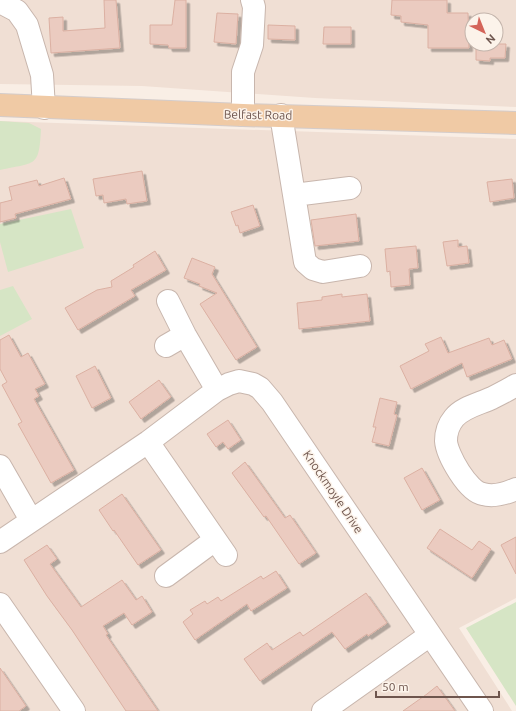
<svg xmlns="http://www.w3.org/2000/svg" width="516" height="711" viewBox="0 0 516 711" font-family="Ubuntu,sans-serif">
  <style>
    .residential { fill: #f0dfd4; fill-rule: evenodd }
    .green { fill: #d6e5c5 }
    .building { fill: #ebcbc0; stroke: #dbb0a2; filter: url(#shadow) }
    .lines { fill: none; stroke-linecap: round; stroke-linejoin: round }
    .minor-casing { stroke: #c8b6ad; stroke-width: 24 }
    .major-casing { stroke: #d4ccca; stroke-width: 24 }
    .minor { stroke: #fff; stroke-width: 22 }
    .major { stroke: #f0caa5; stroke-width: 22 }
    .labels { text-anchor: middle; stroke-width: 3; stroke-linejoin: round; paint-order: stroke }
    .street-label { font-size: 12px; fill: #6e554d; stroke: #fcf3ea }
  </style>
  <defs>
    <filter id="shadow"><feDropShadow dx="3.5" dy="3.5" stdDeviation="0" flood-color="#0004"/></filter>
  </defs>
  <rect width="100%" height="100%" fill="#f9eee5"/>
  <path class="residential" d="M0,0H516V107L315,98L142,86L0,84ZM472,20H496V44H472Z
    M0,121L516,139V598L459,628L512,711H0Z"/>
  <path class="green" d="M0,121L29,123L41,129C39,168 36,162 0,170Z
    M71,209L84,248L8,272L0,242V224Z
    M13,286L32,319L0,336V290Z
    M516,602V706L466,628Z"/>
  <path class="building" d="M104,0H116L120,48L51,53L49,18L63,17V31L105,28Z
    M175,0H186V48H169L168,45L150,44V25H172Z
    M392,0H447V13H468L469,48H428V25L401,22V16L391,15Z
    M217,13L238,14L236,44L214,42Z
    M268,25L295,26V40L268,39Z
    M324,27H351V44H323Z
    M476,44H506L505,58H490V61L476,60Z
    M142,171L147,201L127,204L126,199L104,203L103,195L96,196L93,179Z
    M64,178L71,199L15,214L16,218L0,222V203L12,200L9,187L37,180L39,186Z
    M512,179L514,198L490,202L487,182Z
    M253,205L260,226L240,233L238,225L236,226L231,212Z
    M356,214L359,241L315,246L311,220Z
    M458,240V247L467,246L469,263L447,266L443,242Z
    M416,246L418,268L409,269L410,285L391,287L390,271L387,272L385,249Z
    M155,251L166,270L131,290L135,296L78,330L65,308L97,290L112,287L111,281L134,267L133,265Z
    M192,258L215,267L212,274L257,347L236,360L200,304L217,293L199,286L200,284L184,278Z
    M342,294V297L367,294L370,321L299,329L297,303L322,300V297Z
    M9,335L21,357L28,353L45,384L35,389L39,396L34,399L74,470L51,483L18,424L22,422L2,385L7,382L0,369V340Z
    M441,337L448,353L489,338L492,345L504,340L512,359L467,377L462,363L411,389L400,366L429,351L425,344Z
    M95,366L111,398L92,408L76,376Z
    M159,380L171,397L141,419L129,402Z
    M380,398L397,402L394,414L397,415L389,446L372,442L376,427H373Z
    M228,420L241,440L228,449L223,442L216,447L207,434Z
    M245,462L285,518L290,515L316,553L299,564L266,516L264,517L232,473Z
    M422,468L440,500L422,510L404,478Z
    M122,494L161,550L138,565L114,530L113,531L99,510Z
    M440,529L472,550L479,541L491,549L472,578L427,548Z
    M516,537V574L501,545Z
    M47,545L57,559L50,564L81,607L122,580L136,600L142,596L152,612L132,625L124,613L103,626L108,634L106,635L158,711H126L72,630L47,596L24,560Z
    M276,571L287,588L251,611L247,604L195,640L183,622L193,614L190,610L205,601L207,604L218,597L221,601L261,576L263,579Z
    M366,593L387,623L368,636L367,634L345,649L332,632L260,681L244,659L267,643L272,650L300,632L303,636Z
    M0,668L26,706L19,711H0Z
    M437,686L455,711H403L427,694Z"/>
  <g class="lines">
    <g class="minor-casing">
      <path id="minor" d="M0,2L17,11L27,25L42,75L44,108
        M243,115V72L252,45L254,7L252,0
        M281,115L305,262L313,269L323,272L360,266
        M294,195L350,188
        M168,301L185,335L217,390
        M166,346L185,335
        M516,385C508,390 500,394 492,398C479,404 463,407 454,418C449,424 446,433 446,441C447,455 468,492 483,494C493,497 507,493 516,489
        M148,442L226,555
        M0,466L31,520
        M0,542L148,442L217,390L229,384L239,381L253,384L260,388L272,402L482,711
        M166,576L215,540
        M0,604L74,711
        M323,711L430,635"/>
    </g>
    <g class="major-casing">
      <path id="major" d="M0,105L243,115L516,123"/>
    </g>
    <use href="#minor" class="minor"/>
    <use href="#major" class="major"/>
  </g>
  <g class="labels">
    <g class="street-label">
      <text transform="translate(258 115) rotate(1)" y="4">Belfast Road</text>
      <text transform="translate(333 492) rotate(56)" y="4">Knockmoyle Drive</text>
    </g>
  </g>
  <g transform="translate(484 32) rotate(137)"><circle r="19" fill="#fcf3ea" stroke="#c3b4ab"/>
  <path d="M0-3L7 15L0 10L-7 15Z" fill="#d46459"/>
  <text y="-6" font-size="11" font-weight="bold" text-anchor="middle" fill="#6e554d">N</text>
  </g>
  <path d="M376 691v6h123v-6" fill="none" stroke="#6e554d" stroke-width="2"/>
  <text x="382" y="691" font-size="12" fill="#6e554d" stroke="#fcf3ea" stroke-width="3" paint-order="stroke">50 m</text>
</svg>
